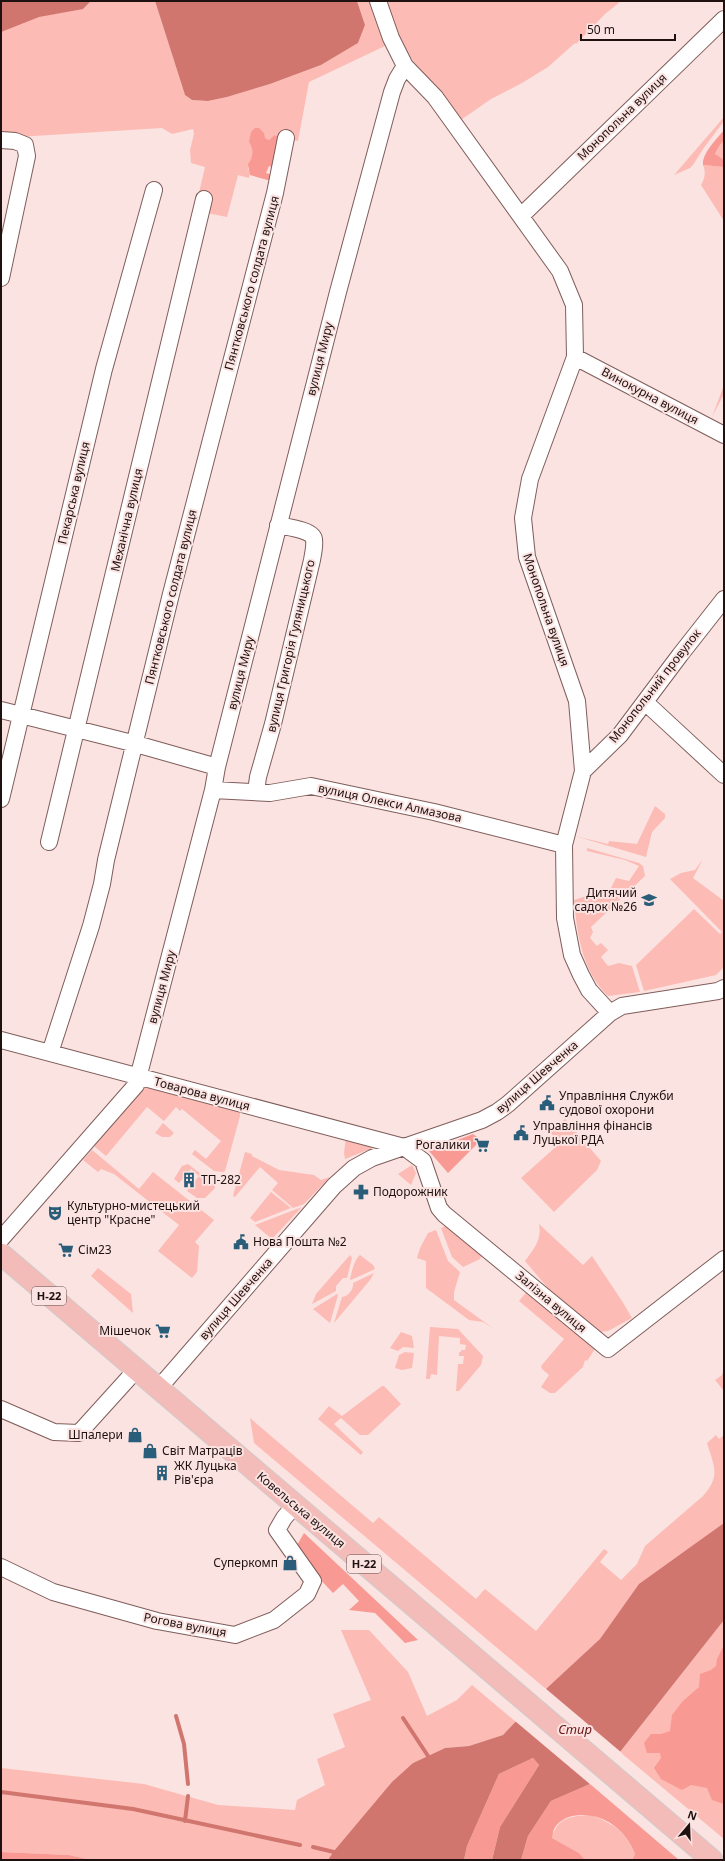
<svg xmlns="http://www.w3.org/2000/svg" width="725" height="1861" viewBox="0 0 725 1861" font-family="'Noto Sans',sans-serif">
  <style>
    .green { fill: #fcbbb4 }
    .forest { fill: #f89a93 }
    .water { fill: #d0766f }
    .pier { fill: #fbe3e1 }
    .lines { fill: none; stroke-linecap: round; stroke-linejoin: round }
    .stream { stroke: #d0766f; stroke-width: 4 }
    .minor-casing { stroke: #7f5d5a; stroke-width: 18 }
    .major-casing { stroke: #cecbca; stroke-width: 23 }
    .minor { stroke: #fff; stroke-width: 16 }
    .major { stroke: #f4bcb8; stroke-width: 21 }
    .labels { text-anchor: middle; stroke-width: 4; stroke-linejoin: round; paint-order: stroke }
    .shield { fill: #fbe3e1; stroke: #60504f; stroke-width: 1 }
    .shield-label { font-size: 11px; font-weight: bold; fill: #1e1110 }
    .street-label { font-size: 12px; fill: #1e1110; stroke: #fbe3e1 }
    .poi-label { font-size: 12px; fill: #1e1110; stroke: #fbe3e1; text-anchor: start }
    .water-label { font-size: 13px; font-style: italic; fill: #691718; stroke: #fbe3e1 }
  </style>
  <rect width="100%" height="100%" fill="#fbe3e1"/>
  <path class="green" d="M1,1L83,9L91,1H155L185,95L192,100L208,101L227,97L270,84L321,65L358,43L365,25L357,1H371L387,45L309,82L298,141L274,135L269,140L265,138L252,145V160L248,169L250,172L249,178L238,175L227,217L207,213L198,197L205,167L191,163L190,150L194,134L193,129L172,134L162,128L1,138Z
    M385,1H621L605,14L576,44L575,43L548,67L522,83L491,99L458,122L413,61L397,33Z
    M724,117V121L703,149L693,165L690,168L674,175Z
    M724,140V160L715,155L720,145Z
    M703,165L724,167V221L701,185C705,178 706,172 703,165Z
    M724,385V394L712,417Z
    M655,806L665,814V818L652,832L646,857L575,836L608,844L609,841L637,844Z
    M587,848L639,863L643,866L645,876L591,927L593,932L590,938L597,946L601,943L608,950L601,957L608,966L619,963L632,966L640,992L608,996C582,971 577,934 574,900L611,888L616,878L629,881L639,866L625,860L587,851Z
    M703,859L693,878L724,901V967L716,975L644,991L636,965L694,909L720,934L722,932L670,879L681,873L695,870Z
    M146,1086L237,1109L240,1113V1116L225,1171L223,1172L214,1171L192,1154L195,1150L206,1159L221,1141L182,1109L180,1111L176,1107L164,1121L147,1107L106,1156L94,1146L142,1088Z
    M565,1119L601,1161L597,1170L554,1212L521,1178L559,1144L550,1132Z
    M163,1123L174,1133L170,1137H162L155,1133Z
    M346,1136L375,1147L345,1159L344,1153Z
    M92,1150L139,1189L153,1172L214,1220L195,1242L199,1246L197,1272L192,1278L158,1251L179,1225L114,1174L101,1169L98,1172L83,1160Z
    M245,1152L252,1154V1156L279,1170L314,1175L321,1180L330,1177L304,1204L293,1208L272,1190L278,1183L260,1167L235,1197L233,1196Z
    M188,1164L214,1184L215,1188L205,1198H197L187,1191L199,1176L191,1169L179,1183L174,1179L182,1166Z
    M412,1165L416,1173L411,1185L398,1174Z
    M271,1192L291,1208L255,1222L250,1218Z
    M302,1207L272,1239L255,1225Z
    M450,1224L492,1258L481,1257L480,1259L463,1267L452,1257L441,1228Z
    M539,1224L583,1265L592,1256L622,1301L632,1318L608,1331L600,1332L552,1293L525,1261C534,1249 542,1240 539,1224Z
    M436,1230L448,1261L460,1272L454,1292V1300L494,1329L483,1322L469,1320L426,1288V1261L417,1258L420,1248L428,1233Z
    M350,1255L352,1258L347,1278H343L336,1286V1291L312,1304L316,1294Z
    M360,1255L373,1265L375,1269L351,1280L350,1279C352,1271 354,1260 360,1255Z
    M98,1268L131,1294L133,1313L91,1276Z
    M374,1273L370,1280L334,1323L342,1297C348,1297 354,1289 353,1283Z
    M529,1289L597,1346L587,1361L585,1360L583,1367L555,1393H550L541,1387L549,1375L542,1369L541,1366L564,1339L519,1301Z
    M337,1294L338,1295L330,1323L313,1309Z
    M430,1327L458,1329L483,1356L481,1365L459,1391H456L458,1364H463L464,1356H459V1352H461V1350H465L466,1345L460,1344V1338L439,1336L437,1375L431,1374L430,1379H426Z
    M401,1332L412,1336L414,1348L403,1347L398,1351L390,1348Z
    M405,1352L414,1353L412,1368L402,1370L395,1368L399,1355Z
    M724,1368V1391L715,1380L722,1375Z
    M382,1386H384L401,1404L368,1435H360L341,1418L334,1424L363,1452L361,1455L318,1419L329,1406L342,1416Z
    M250,1418L373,1523L379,1517L476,1599L485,1589L536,1631L604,1549L608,1552L600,1562L621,1580L637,1564L645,1546L703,1496C721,1476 714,1466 707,1443L716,1435L719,1439L724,1435V1553L587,1685L546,1689L254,1443Z
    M724,1620V1839L620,1752Z
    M341,1630H369L408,1672L427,1716L457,1700L472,1685L516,1722L503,1735L469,1746L445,1748L413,1763L350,1860H91L69,1855L1,1852V1768L144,1784L218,1805L295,1810L297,1800L325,1785L317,1759L345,1747L333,1714L371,1700Z
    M591,1815C615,1825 624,1830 635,1854L632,1860H585L579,1853L552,1838C557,1817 572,1816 591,1815Z"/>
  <path class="forest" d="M255,128H259L264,133L265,138L269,140L274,135L282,137L275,168L269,166L266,173L272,175L271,181L250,175L248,164C253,159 254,148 249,142L251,132Z
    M724,130V140L720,145L715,154L724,160V167L703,165C702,153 717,139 724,130Z
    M473,1134L481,1140L448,1173L429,1151Z
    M304,1533L418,1640L405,1643L375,1613L349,1610L359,1601L343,1584L333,1593L319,1578L297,1545Z
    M724,1645V1804L712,1800L707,1788L691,1785L682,1790L661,1779L654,1768L661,1758L660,1753H647L644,1743L651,1734H661L670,1731L672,1715L683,1701L699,1687L700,1674L711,1670L716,1666L717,1659Z
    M533,1758L539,1765L500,1827L492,1860H464L467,1846L499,1774Z
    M590,1784L679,1860H632L635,1854C630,1842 624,1833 613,1825C598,1813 565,1809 554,1829C553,1831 553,1835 552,1838L579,1853L585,1860H521L528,1836L551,1801Z
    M1,1852L69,1855L91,1860H1Z"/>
  <path class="water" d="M1,1H91L83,9L39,17L1,32Z
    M155,1H357L365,25L358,43L321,65L270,84L227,97L208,101L192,100L185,95Z
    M724,1523V1620L620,1752L590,1784L551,1801L528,1836L521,1860H492L500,1827L539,1765L533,1758L499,1774L467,1846L464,1860H328L334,1851L392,1782L413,1763L445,1748L469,1746L503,1735L546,1689L600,1639L639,1584Z"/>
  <path class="pier" d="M545,1688L622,1753L591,1785L515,1721Z"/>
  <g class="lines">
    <path class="stream" d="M176,1716L184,1744L188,1784
      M403,1718L430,1759
      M1,1792L133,1809L300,1845
      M185,1821L188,1796
      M313,1847L338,1853"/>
    <g class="minor-casing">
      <path id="minor" d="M378,1L391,38L405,66L435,97L560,271L574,305L575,357L530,479L523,518L527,557L577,701L583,771L564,845L565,918L572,955L581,975L589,990L610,1013
        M1,140L15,141L25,145L27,156L1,278
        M521,216L724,19
        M575,357L724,435
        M645,702L724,775
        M1,710L136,744L217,767
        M583,771L620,735L680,655L724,599
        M213,790L270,793L311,786L434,812L564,845
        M256,792L258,777L273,724L312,560C313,554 315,546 314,540C314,530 287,527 278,525
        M1,799L104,369L154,190
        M49,842L204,199
        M1,1040L404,1147L423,1161L439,1208L444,1214L608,1349L724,1259
        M50,1053L91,926L102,884L106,860L171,594L275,193L286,138
        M1,1239L136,1085L138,1078L213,790L217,767L338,292L392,92L397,79L405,66
        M158,1389L334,1186L354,1168L372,1158L482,1120L497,1112L508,1104L610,1013L622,1006L718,991L724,988
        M1,1409L54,1432L79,1433L136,1370
        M1,1567L53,1592L157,1621L235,1635L274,1620L307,1594L313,1581L277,1530L284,1518L295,1505"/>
    </g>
    <g class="major-casing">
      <path id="major" d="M1,1254L712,1860"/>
    </g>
    <use href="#minor" class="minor"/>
    <use href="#major" class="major"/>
  </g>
  <defs>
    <g id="school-bare" transform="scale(1.2)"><path d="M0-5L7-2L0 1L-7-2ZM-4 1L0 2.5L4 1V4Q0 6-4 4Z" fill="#295d79" stroke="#fbe3e1" stroke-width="2.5" paint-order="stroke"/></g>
    <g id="civic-bare" transform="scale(1.2)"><path d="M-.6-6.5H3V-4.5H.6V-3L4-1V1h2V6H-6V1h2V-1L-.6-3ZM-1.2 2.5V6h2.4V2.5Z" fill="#295d79" stroke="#fbe3e1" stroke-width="2.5" paint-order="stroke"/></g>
    <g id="supermarket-bare" transform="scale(1.2)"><path d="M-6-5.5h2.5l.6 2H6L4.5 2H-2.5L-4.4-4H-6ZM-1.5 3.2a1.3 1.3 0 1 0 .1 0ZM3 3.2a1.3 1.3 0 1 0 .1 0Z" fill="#295d79" stroke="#fbe3e1" stroke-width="2.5" paint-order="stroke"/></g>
    <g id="building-bare" transform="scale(1.2)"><path d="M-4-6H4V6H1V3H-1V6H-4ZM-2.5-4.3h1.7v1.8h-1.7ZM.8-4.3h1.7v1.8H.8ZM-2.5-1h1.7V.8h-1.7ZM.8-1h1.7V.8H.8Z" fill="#295d79" stroke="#fbe3e1" stroke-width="2.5" paint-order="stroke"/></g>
    <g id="pharmacy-bare" transform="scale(1.2)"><path d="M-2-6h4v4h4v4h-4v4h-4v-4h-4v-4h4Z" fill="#295d79" stroke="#fbe3e1" stroke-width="2.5" paint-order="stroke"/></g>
    <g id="theatre-bare" transform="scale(1.2)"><path d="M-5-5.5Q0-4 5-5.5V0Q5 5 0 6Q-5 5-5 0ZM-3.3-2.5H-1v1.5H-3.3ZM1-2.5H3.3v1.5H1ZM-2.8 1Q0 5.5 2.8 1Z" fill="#295d79" stroke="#fbe3e1" stroke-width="2.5" paint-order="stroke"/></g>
    <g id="shop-bare" transform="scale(1.2)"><path d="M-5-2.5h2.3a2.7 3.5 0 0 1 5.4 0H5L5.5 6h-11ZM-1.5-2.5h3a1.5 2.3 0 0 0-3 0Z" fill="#295d79" stroke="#fbe3e1" stroke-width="2.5" paint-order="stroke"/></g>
  </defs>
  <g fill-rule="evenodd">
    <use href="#school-bare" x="649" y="900"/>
    <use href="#civic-bare" x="547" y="1103"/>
    <use href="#civic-bare" x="521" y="1133"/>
    <use href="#supermarket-bare" x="482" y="1145"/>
    <use href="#building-bare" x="189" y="1180"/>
    <use href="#pharmacy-bare" x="361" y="1192"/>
    <use href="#theatre-bare" x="55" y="1213"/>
    <use href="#civic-bare" x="241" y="1242"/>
    <use href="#supermarket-bare" x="66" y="1250"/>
    <use href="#supermarket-bare" x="163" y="1331"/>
    <use href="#shop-bare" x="135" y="1435"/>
    <use href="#shop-bare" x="150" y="1451"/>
    <use href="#building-bare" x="162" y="1473"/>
    <use href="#shop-bare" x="290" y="1563"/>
  </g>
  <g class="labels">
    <g class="shield">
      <rect x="32" y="1287" width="34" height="18" rx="3"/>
      <rect x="347" y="1555" width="34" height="18" rx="3"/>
    </g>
    <g class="shield-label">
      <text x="49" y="1300">Н-22</text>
      <text x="364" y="1568">Н-22</text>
    </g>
    <g class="street-label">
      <text transform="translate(622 117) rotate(-44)" y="4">Монопольна вулиця</text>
      <text transform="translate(252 283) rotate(-75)" y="4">Пянтковського солдата вулиця</text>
      <text transform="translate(320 359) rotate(-76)" y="4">вулиця Миру</text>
      <text transform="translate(650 396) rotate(28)" y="4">Винокурна вулиця</text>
      <text transform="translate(74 493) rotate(-77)" y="4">Пекарська вулиця</text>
      <text transform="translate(127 520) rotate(-77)" y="4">Механічна вулиця</text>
      <text transform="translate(171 597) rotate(-76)" y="4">Пянтковського солдата вулиця</text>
      <text transform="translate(546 610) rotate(71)" y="4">Монопольна вулиця</text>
      <text transform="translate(291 646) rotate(-77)" y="4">вулиця Григорія Гуляницького</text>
      <text transform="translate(241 673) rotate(-76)" y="4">вулиця Миру</text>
      <text transform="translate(655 686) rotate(-52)" y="4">Монопольний провулок</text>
      <text transform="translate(390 803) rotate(12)" y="4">вулиця Олекси Алмазова</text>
      <text transform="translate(162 987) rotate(-75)" y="4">вулиця Миру</text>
      <text transform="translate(537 1077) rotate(-41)" y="4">вулиця Шевченка</text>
      <text transform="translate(202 1094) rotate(15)" y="4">Товарова вулиця</text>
      <text transform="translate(236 1299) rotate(-49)" y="4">вулиця Шевченка</text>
      <text transform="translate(551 1302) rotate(40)" y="4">Залізна вулиця</text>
      <text transform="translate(301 1510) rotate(40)" y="4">Ковельська вулиця</text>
      <text transform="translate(185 1625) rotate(11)" y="4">Рогова вулиця</text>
    </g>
    <g class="poi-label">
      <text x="637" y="897" text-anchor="end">Дитячий<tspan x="637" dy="14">садок №26</tspan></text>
      <text x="559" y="1100">Управління Служби<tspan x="559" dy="14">судової охорони</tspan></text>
      <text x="533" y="1130">Управління фінансів<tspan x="533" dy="14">Луцької РДА</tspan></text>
      <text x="470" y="1149" text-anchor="end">Рогалики</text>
      <text x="201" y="1184">ТП-282</text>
      <text x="373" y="1196">Подорожник</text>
      <text x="67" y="1210">Культурно-мистецький<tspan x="67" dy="14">центр "Красне"</tspan></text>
      <text x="253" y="1246">Нова Пошта №2</text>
      <text x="78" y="1254">Сім23</text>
      <text x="151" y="1335" text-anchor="end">Мішечок</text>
      <text x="123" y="1439" text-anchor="end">Шпалери</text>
      <text x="162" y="1455">Світ Матраців</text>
      <text x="174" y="1470">ЖК Луцька<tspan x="174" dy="14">Рів'єра</tspan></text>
      <text x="278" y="1567" text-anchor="end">Суперкомп</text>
    </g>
    <g class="water-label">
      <text x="575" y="1734">Стир</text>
    </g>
  </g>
  <rect width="725" height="1861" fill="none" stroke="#1e1110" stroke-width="4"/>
  <g transform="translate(689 1825) rotate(19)" stroke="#fbe3e1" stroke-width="3" paint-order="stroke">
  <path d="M0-3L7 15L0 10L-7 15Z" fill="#1e1110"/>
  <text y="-6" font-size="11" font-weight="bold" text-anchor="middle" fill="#1e1110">N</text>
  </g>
  <path d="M581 34v6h94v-6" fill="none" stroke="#1e1110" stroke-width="2"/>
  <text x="587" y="34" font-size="12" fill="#1e1110" stroke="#fbe3e1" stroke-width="3" paint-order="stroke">50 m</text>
</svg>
